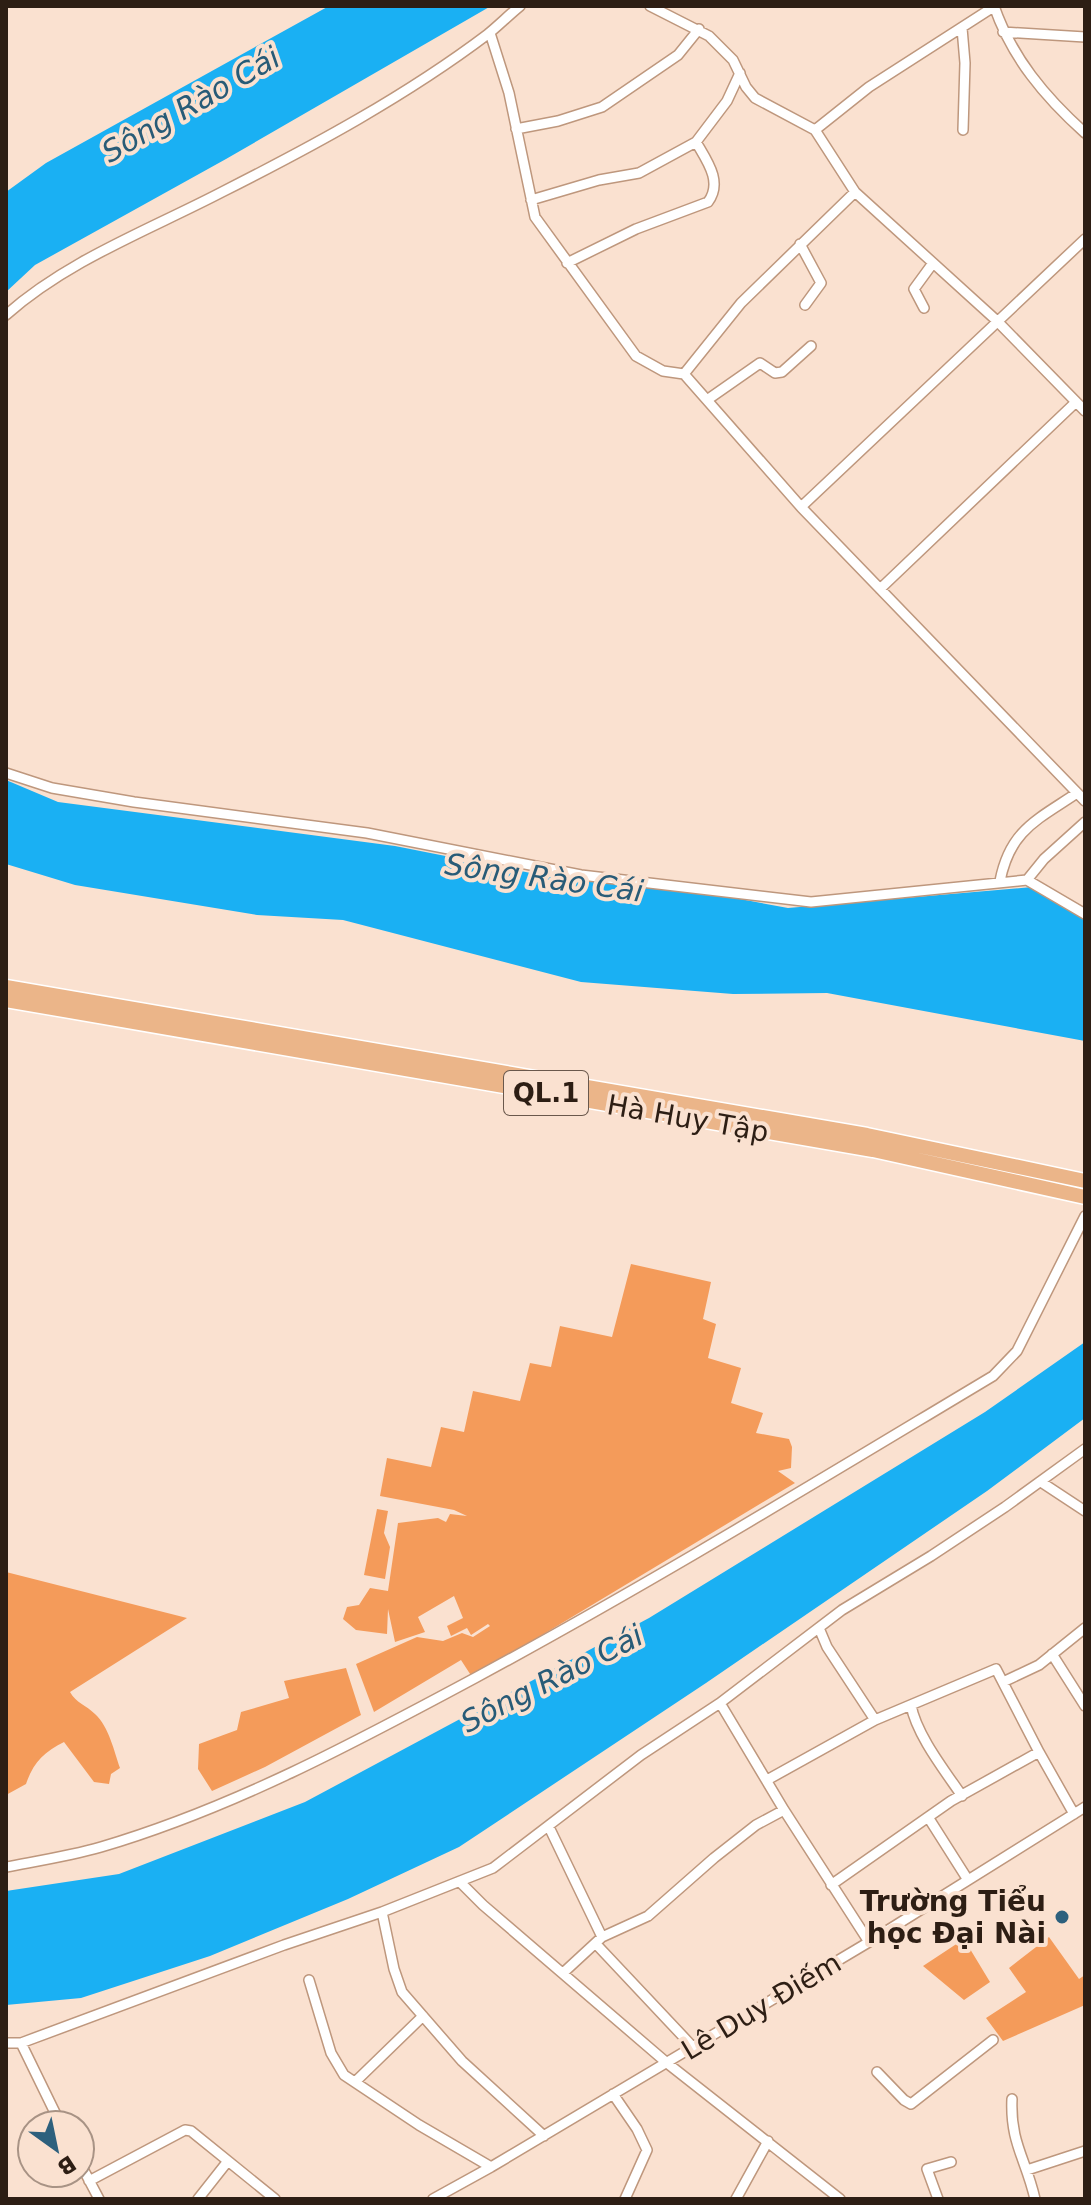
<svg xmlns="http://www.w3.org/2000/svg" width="1091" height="2205" viewBox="0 0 1091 2205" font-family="'DejaVu Sans',sans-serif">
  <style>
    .green { fill: #f49b5a }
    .water { fill: #1ab0f3 }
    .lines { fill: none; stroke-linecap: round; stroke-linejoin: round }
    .street-casing { stroke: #be977d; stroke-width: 12 }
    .primary-casing { stroke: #fff; stroke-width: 17 }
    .street { stroke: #fff; stroke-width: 9 }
    .primary { stroke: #ebb589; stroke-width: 14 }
    .poi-dot { fill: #2d607d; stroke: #fae1d0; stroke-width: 3 }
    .labels { text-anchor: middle; stroke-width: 8; stroke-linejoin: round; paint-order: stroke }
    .shield { fill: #fae1d0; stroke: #6a584c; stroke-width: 2 }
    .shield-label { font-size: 26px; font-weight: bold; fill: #2d1e14 }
    .street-label { font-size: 28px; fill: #2d1e14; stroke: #fae1d0 }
    .poi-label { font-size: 28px; font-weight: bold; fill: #2d1e14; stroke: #fae1d0; text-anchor: end }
    .water-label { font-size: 30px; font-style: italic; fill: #285b77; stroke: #fae1d0 }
  </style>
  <rect width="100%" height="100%" fill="#fae1d0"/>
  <path class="green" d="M631,1264L711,1282L703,1319L716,1324L708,1358L741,1368L731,1403L763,1413L756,1433L789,1439L792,1447L791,1468L778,1471L795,1483L472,1677L461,1660L374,1712L356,1664L417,1637L443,1641L462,1633L473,1637L490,1626L488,1624L471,1635L467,1628L451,1636L447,1626L463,1618L454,1596L418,1617L425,1632L395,1642L388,1609L387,1634L356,1630L343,1619L347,1607L359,1605L370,1588L388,1591L398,1523L438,1518L446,1522L450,1514L467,1516L454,1510L380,1496L387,1458L431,1467L441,1427L464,1432L473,1391L520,1401L530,1363L551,1367L560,1326L612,1337Z
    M377,1509L388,1511L384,1533L390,1547L385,1579L364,1575Z
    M6,1572L187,1618L70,1692C76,1703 86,1705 95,1714C109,1727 114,1751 120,1768L111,1774L109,1784L94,1782L64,1742C44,1752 33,1763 26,1784L6,1795Z
    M346,1668L361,1715L265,1767L212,1791L198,1769L199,1744L237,1730L241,1712L289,1698L284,1681Z
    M1049,1937L1079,1979L1085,1975V2005L1003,2041L986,2018L1026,1992L1009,1968Z
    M964,1939L990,1982L964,2000L923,1966Z"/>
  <path class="water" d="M329,6H491L226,159L35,265L6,292V192L46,163Z
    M6,780L58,802L395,846L551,877L692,890L788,908L1032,887L1085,917V1041L827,993L733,994L581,982L343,920L257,915L75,885L6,864Z
    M1085,1342V1418L987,1491L706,1683L459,1847L348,1899L210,1956L81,1998L6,2005V1891L119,1874L305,1802L649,1618L985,1412Z"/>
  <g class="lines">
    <g class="street-casing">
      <path id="street" d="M650,6L709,36L733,60L746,87L755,98L815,130
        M994,6C1012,58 1045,97 1085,133
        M995,6L869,87L815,130L855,192L996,320L1085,411
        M962,28L965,63L963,130
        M1003,32L1085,37
        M490,33L509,93L535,217L636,356L663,371L684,374L801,507
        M516,129L558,121L602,107L678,55L699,29
        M531,200L599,180L639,173L696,142L727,101L740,73
        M1085,239L801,507L1085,801
        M800,244L821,283L805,305
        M567,263L636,229L708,202C723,182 707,161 696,142
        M924,308L914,289L933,263
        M6,315C68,260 149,230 222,192C313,146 406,96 488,34C499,25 509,15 520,6
        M684,374L741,303L855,192
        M707,400L760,363L775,373L782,372L811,346
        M880,589L1076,402
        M6,773L52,788L134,802L367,833L581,875L811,902L1027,880L1085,914
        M1027,880L1044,859L1085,822
        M1000,881C1010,830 1037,820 1077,793
        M1041,1482L1085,1511
        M819,1628L827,1647L875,1720
        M1052,1654L1085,1706
        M1003,1682L1039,1665L1085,1628
        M720,1703L842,1610L931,1556L1005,1507L1085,1449
        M911,1705C916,1734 945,1771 962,1796
        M767,1780L875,1720L996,1669L1039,1752
        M928,1817L968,1880
        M549,1827L602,1937
        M6,1867C37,1861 70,1856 101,1847C233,1808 354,1743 475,1678C651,1583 821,1479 993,1376L1017,1351L1085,1216
        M460,1882L483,1905L667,2063L840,2199
        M831,1885L951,1801L1039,1752L1074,1814
        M382,1912L394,1969L402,1992L462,2061L544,2136
        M596,1944L692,2046
        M563,1973L602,1937L648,1916L714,1858L756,1825L784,1810
        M309,1980L331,2053L344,2075L419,2125L491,2167
        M6,2043H21L284,1945L382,1912L493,1868L641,1755L720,1703L784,1810L869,1942
        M21,2043L61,2125
        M877,2072L904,2100L911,2104L993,2040
        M355,2082L423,2016
        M613,2094L637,2129L647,2150L625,2199
        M1012,2099C1010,2143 1026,2159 1035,2199
        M80,2163L99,2199
        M1027,2170L1085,2151
        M89,2181L185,2130L191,2131L275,2199
        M198,2199L228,2161
        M433,2199L491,2167L869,1942L1085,1807
        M736,2199L768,2141
        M938,2199L927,2169L951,2162"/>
    </g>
    <g class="primary-casing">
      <path id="primary" d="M6,987L867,1135L1085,1181
        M6,1000L873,1150L1085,1197"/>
    </g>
    <use href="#street" class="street"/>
    <use href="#primary" class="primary"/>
  </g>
  <circle class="poi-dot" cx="1062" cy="1917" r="8"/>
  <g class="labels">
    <rect class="shield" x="504" y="1071" width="84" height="44" rx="6"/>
    <g class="shield-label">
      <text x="546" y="1102">QL.1</text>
    </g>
    <g class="street-label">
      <text transform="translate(688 1118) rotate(10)" y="10">Hà Huy Tập</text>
      <text transform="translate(761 2006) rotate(-31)" y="10">Lê Duy Điếm</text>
    </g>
    <g class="poi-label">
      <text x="1046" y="1911">Trường Tiểu<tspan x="1046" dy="32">học Đại Nài</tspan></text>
    </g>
    <g class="water-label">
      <text transform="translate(191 105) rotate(-30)" y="10">Sông Rào Cái</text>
      <text transform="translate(544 878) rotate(8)" y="10">Sông Rào Cái</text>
      <text transform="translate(552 1679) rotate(-27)" y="10">Sông Rào Cái</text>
    </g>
  </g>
  <rect width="1091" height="2205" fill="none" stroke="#2d1e14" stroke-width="16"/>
  <g transform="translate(56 2149) rotate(147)"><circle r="38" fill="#fae1d0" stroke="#a89385" stroke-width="2"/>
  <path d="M0-6L14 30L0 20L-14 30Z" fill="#2d607d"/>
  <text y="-12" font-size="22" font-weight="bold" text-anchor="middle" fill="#2d1e14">B</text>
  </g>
</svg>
